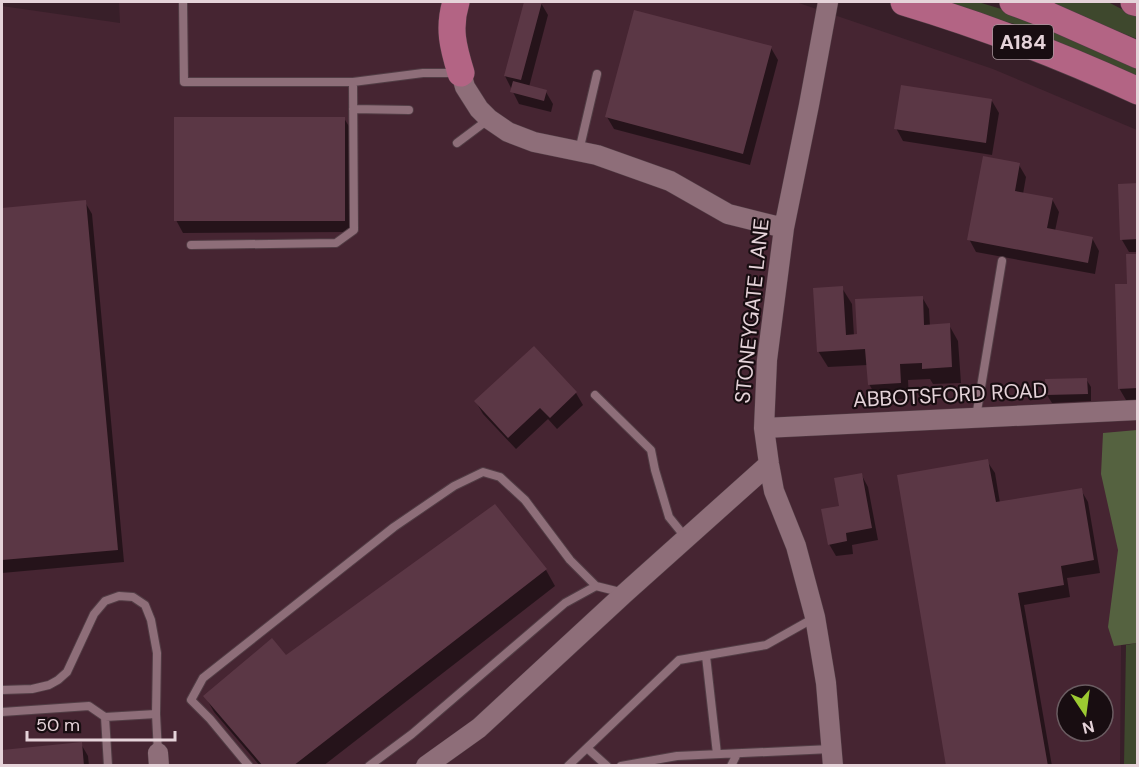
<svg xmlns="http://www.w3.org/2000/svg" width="1139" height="767" viewBox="0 0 1139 767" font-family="'DM Sans',sans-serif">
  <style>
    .built { fill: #462532; fill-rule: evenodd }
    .green { fill: #3e482d }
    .forest { fill: #556240 }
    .shadow { fill: #0007 }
    .building { fill: #5b3745 }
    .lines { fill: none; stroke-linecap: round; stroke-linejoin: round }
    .service-casing { stroke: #523d45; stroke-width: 10 }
    .tertiary-casing { stroke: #523d45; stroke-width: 21 }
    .trunk-casing { stroke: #523d45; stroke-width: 28 }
    .service { stroke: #8e6e79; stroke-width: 8 }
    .tertiary { stroke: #8e6e79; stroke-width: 20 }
    .trunk { stroke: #b36484; stroke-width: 27 }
    .labels { text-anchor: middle; stroke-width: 4.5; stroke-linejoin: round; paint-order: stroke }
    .shield { fill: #180d11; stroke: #a8989d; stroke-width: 1.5 }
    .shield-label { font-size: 20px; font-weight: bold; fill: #e5d3d9 }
    .street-label { font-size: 21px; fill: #e5d3d9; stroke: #180d11 }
  </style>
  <rect width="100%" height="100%" fill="#381f29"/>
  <path class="built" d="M119,2H796L993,69L1137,130L1138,437L1123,438L1120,765L2,766V6L120,23ZM1067,695H1103V731H1067Z"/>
  <path class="green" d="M936,2H978L1021,15L1137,65V80L1022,26Z
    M1046,2H1108L1137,17V39Z
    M1137,643V765L1124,766L1126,645Z"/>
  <path class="forest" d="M1137,430V643L1114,646L1108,627L1118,550L1101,474L1103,433Z"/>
  <path class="shadow" d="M525,2L541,3L548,15L529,87L546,92L553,104L551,112L519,104L505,76Z
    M771,48L778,60L750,165L614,129L607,117Z
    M992,101L999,113L992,155L903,141L896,128Z
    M344,118L351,130V232L183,233L176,220Z
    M1019,165L1026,177L1023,194L1052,199L1059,212L1055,231L1092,238L1099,251L1095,274L976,252L969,239Z
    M1138,184V252H1129L1122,240Z
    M85,202L92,214L124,562L2,573V209Z
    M1138,256V400H1126L1119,388L1128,285Z
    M842,288L852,304L854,336L859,335L922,297L929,309L930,326L949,325L958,341L961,383L933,384L930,379L908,380L909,399L878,400L869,384L868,365L828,367L818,351Z
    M534,348L576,393L583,405L557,429L548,419L516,449L483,414L476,402Z
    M1086,379L1091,387V401L1052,403L1047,395Z
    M987,461L995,473L1000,503L1081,490L1088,502L1100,573L1067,578L1070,597L1024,605L1052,766H948Z
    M861,474L868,487L878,540L852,545L853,554L836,556L829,544Z
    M546,570L555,586L323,766H260L214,712L205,696L286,657Z
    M81,744L88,756L89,766H2V751Z"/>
  <path class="building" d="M524,2H542L521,80L504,76Z
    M634,10L772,46L743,154L605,117Z
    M513,81L547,90L544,101L510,92Z
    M901,85L992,99L986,143L894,129Z
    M174,117H345V221H174Z
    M983,156L1020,163L1015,191L1053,198L1047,228L1093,237L1088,263L967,240Z
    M1138,183V239L1120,240L1118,184Z
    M86,200L118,550L2,560V208Z
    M1126,254H1138V388L1118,389L1115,284H1127Z
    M843,286L846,335L857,334L855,299L923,296L924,325L950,323L952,367L922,369V363L900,364L901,383L868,385L865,349L817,352L813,288Z
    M534,346L577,392L550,418L540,408L508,438L474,401Z
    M1087,378L1088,394L1046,395L1045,379Z
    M988,459L996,502L1082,488L1094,560L1061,566L1064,585L1018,593L1048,766H946L897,475Z
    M862,473L872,528L846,533L847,541L828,545L821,509L839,506L834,478Z
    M495,504L547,569L293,766H263L203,696L272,638L286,655Z
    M82,742L84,766H2V750Z"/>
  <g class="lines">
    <g class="service-casing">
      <path id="service" d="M183,2L184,82H353L423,73H457
        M353,109L409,110
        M457,143L489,119
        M579,151L597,74
        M191,245L336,243L354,230L353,82
        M595,395L651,450L655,470L669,517L686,538
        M976,417L1002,261
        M706,656L717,754
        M2,690L32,689L49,685L58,680L67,672L94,614L105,601L119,596L133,597L145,605L151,620L157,653L156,715
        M2,712L89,706L105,717
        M587,748L607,766
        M108,766L105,717L156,714L158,753
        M249,766L210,719L191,700L203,678L394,527L454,486L483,472L500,477L525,500L570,560L596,586L624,593
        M369,766L412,734L565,603L596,586
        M568,766L679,660L766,645L814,618
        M621,766L677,756L831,749
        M731,766L737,754"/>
    </g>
    <g class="tertiary-casing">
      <path id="tertiary" d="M828,2L809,105L784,228L767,360L764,428L769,464L774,491L796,546L815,617L826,683L833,766
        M461,73L465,87L479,109L489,119L508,132L534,142L597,155L670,181L728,214L784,228
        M764,428L1138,410
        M158,753L159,766
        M426,766L479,728L625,593L769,464"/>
    </g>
    <g class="trunk-casing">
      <path id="trunk" d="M456,2C448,28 453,47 461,73
        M904,2C984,26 1062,56 1138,91
        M1013,2L1050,16L1138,55
        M1134,2L1138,3"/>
    </g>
    <use href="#service" class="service"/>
    <use href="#tertiary" class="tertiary"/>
    <use href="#trunk" class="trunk"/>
  </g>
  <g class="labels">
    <rect class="shield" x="993" y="25" width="60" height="34" rx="4.5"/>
    <g class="shield-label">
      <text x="1023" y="49">A184</text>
    </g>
    <g class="street-label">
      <text transform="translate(752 311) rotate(-84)" y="7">STONEYGATE LANE</text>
      <text transform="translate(950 395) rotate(-3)" y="7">ABBOTSFORD ROAD</text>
    </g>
  </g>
  <rect width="1139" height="767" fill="none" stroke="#e5d3d9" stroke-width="6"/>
  <g transform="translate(1085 713) rotate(167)"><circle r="28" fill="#180d11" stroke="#6a5c61" stroke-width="1.5"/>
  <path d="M0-4.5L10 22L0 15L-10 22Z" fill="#9cca32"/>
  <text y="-9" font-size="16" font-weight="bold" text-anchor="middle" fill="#e5d3d9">N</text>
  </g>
  <path d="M27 731v9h148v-9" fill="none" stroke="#e5d3d9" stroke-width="3"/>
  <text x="36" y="731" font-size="18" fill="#e5d3d9" stroke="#180d11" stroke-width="4.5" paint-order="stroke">50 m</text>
</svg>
